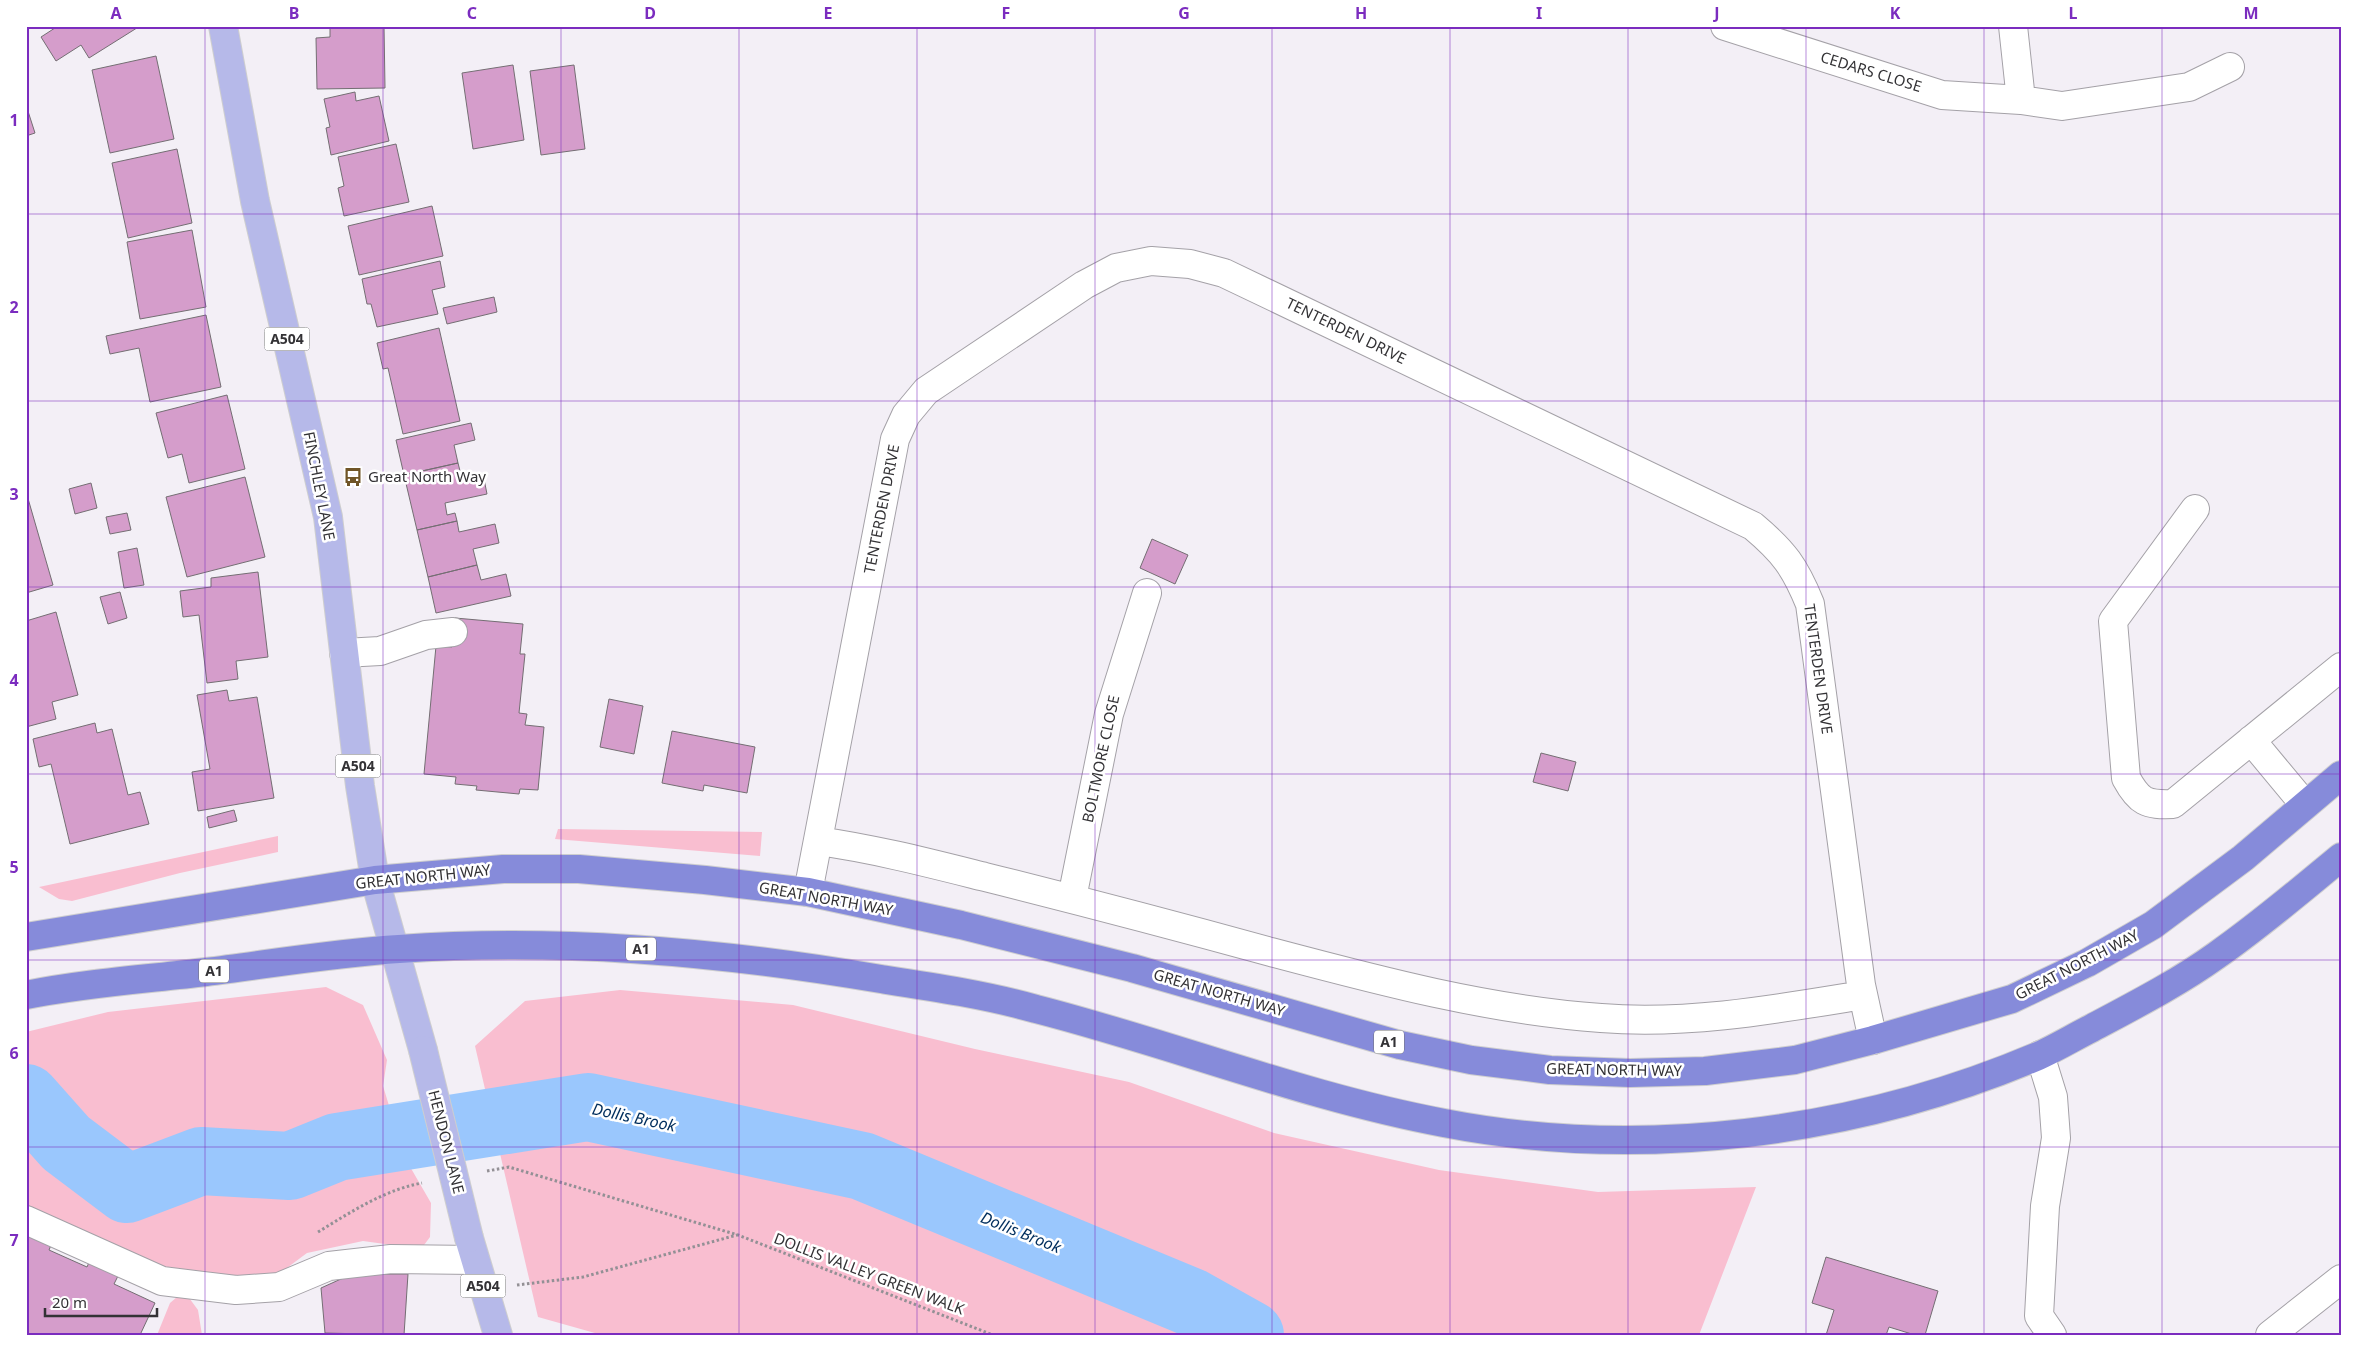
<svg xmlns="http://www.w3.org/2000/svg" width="2367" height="1361" viewBox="0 0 2367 1361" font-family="'Noto Sans',sans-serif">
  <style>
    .green { fill: #f9bed0 }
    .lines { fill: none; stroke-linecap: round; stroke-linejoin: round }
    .river { stroke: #9ac7fd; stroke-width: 68 }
    .building { fill: #d59dcb; stroke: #746e73 }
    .minor-casing { stroke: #a4a1a7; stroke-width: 30 }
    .major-casing { stroke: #cececf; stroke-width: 30 }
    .highway-casing { stroke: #cececf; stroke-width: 30 }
    .path { stroke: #939095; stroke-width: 3; stroke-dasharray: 2.5 2.5; stroke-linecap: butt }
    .minor { stroke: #fff; stroke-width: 28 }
    .major { stroke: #b6b9e9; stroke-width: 28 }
    .highway { stroke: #868bda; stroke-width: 28 }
    .major-bridge-casing { stroke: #cececf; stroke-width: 30; stroke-linecap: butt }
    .major-bridge { stroke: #b6b9e9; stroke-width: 28 }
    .grid { fill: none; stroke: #7b2cbf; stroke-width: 1; stroke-opacity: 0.55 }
    .labels { text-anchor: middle; stroke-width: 5; stroke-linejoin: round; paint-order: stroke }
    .shield { fill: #fff; stroke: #707072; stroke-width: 1 }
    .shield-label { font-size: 14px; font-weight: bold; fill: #333235 }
    .street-label { font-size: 15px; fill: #333235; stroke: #fff }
    .poi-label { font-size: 15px; fill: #333235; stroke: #fff; text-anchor: start }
    .water-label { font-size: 16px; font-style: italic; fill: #002e5d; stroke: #fff }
    .neatline { fill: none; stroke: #7b2cbf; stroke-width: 2 }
    .grid-label { font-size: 16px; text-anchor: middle; font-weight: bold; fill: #7b2cbf }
  </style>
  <rect width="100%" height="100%" fill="#f3eff6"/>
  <path class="green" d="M558,829L762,832L760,856L555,839Z
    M278,836V852L180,873L72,901L59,899L39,887Z
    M326,987L363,1005L387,1060L383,1086L405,1158L431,1203L430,1237L421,1249L363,1241L307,1253L272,1279L200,1278L111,1258L26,1210V1032L108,1012Z
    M620,990L793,1005L975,1049L1129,1082L1274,1133L1439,1170L1598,1192L1756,1187L1699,1335H602L538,1317L475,1046L525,1001Z
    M184,1291L198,1310L202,1335H157L170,1303Z"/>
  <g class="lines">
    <path class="river" d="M26,1098L66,1143L127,1189L201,1161L290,1166L337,1147L588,1107L862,1166L1191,1302L1250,1335"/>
  </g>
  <path class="building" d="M58,26H140L89,58L81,45L56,61L41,37Z
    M330,26H384L385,88L317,89L316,38L330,37Z
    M156,56L174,139L110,153L92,70Z
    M513,65L524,140L473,149L462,73Z
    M574,65L585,149L541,155L530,71Z
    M355,92L356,101L379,96L389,141L331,155L326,128L330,127L324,99Z
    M26,105L35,133L26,136Z
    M396,144L409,202L344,216L338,188L344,186L338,157Z
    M177,149L192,223L128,238L112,163Z
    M432,206L443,256L359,275L348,226Z
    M192,230L206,307L140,319L127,242Z
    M440,261L445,287L432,290L438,314L377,327L371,304H367L362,279Z
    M494,297L497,312L447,324L443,308Z
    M206,315L221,387L150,402L139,348L110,354L106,336Z
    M439,328L460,421L403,434L388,368L383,369L377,343Z
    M227,395L245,469L189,483L182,454L168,458L156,413Z
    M471,423L475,440L454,445L458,463L404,475L396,440Z
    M458,463L462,479L483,474L487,494L445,503L447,515L455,513L457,521L417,530L404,475Z
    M245,477L265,557L187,577L166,497Z
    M91,483L97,508L75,514L69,489Z
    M27,495L53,585L26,593V496Z
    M127,513L131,530L110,534L106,517Z
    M457,521L459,532L495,524L499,543L473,549L477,565L428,577L417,530Z
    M1152,539L1188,555L1175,584L1140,568Z
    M137,548L144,585L124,588L118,552Z
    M477,565L481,580L506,574L511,596L436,613L428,577Z
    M258,572L268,657L236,661L238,679L207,683L199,615L183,617L180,591L211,587V578Z
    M120,592L127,618L108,624L100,597Z
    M56,612L78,695L52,702L56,719L26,727V621Z
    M455,618L523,624L520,654H525L519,713L527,714L525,725L544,727L538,790L520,789L519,794L476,790L477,786L455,784L456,777L424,774L436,646L452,647Z
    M227,690L229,701L257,697L274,798L198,811L192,772L210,769L197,695Z
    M609,699L643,706L634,754L600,747Z
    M95,723L97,733L112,729L128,795L140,792L149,824L70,844L51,764L39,767L33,739Z
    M672,731L755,747L747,793L704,785L703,791L662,783Z
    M1541,753L1576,762L1568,791L1533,782Z
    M234,810L237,821L209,828L207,817Z
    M26,1225L54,1238L49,1250L87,1267L91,1258L120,1272L114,1284L155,1303L140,1335H26Z
    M1826,1257L1938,1291L1925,1335H1915L1889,1327L1886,1335H1826L1834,1310L1812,1303Z
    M352,1274H408L404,1335L325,1333L321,1288Z"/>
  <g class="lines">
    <g class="minor-casing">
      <path id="minor" d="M1725,26L1942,95L2021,100L2062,106L2189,87L2230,67
        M2013,26L2021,100
        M2195,509L2113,621L2126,778C2139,802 2146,805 2173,804L2341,667
        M344,653L380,651L426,635L453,632
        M2251,740L2305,805
        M818,841C875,849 929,863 985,877C1081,901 1176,926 1271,952C1380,981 1489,1010 1601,1018C1689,1025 1777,1009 1863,995
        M808,892L895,439L906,415L926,391L1084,285L1116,268L1151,261L1190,264L1224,273L1753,526C1784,552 1795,567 1810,604L1861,985L1873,1040
        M1072,898L1109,714L1147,593
        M2040,1055L2053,1097L2056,1138L2045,1206L2039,1316L2052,1335
        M26,1220L162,1281L236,1290L279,1287L329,1266L391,1259L475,1260
        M2270,1335L2341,1279"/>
    </g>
    <g class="major-casing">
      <path id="major" d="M223,26L255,201L328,517L360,786L375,880L423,1050
        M469,1238L498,1335"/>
    </g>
    <g class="highway-casing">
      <path id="highway" d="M26,937L375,880L503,869H579L705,880L808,892L961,925L1132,968L1400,1045L1471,1060L1550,1070L1630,1073L1705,1071L1795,1060L1873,1040L2012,999L2087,963L2153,925L2243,858L2341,775
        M26,995C85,983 147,979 206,972C270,964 335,953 399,949C560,937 723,952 881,979C933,987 986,995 1036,1009C1173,1044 1305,1097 1444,1123C1641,1161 1854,1134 2038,1056C2056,1048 2074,1037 2092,1028C2135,1005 2178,983 2217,955C2260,925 2300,891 2341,857"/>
    </g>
    <path class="path" d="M487,1171L509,1167L738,1235L993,1335
      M318,1232C351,1212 384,1190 422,1183
      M517,1285L583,1277L737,1235"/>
    <use href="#minor" class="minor"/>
    <use href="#major" class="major"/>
    <use href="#highway" class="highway"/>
    <g class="major-bridge-casing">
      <path id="major-bridge" d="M423,1050L469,1238"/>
    </g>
    <use href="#major-bridge" class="major-bridge"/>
  </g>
  <path class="grid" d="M205,26V1335M383,26V1335M561,26V1335M739,26V1335M917,26V1335M1095,26V1335M1272,26V1335M1450,26V1335M1628,26V1335M1806,26V1335M1984,26V1335M2162,26V1335M26,214H2341M26,401H2341M26,587H2341M26,774H2341M26,960H2341M26,1147H2341"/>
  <defs>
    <g id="bus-bare" transform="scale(1.5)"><path d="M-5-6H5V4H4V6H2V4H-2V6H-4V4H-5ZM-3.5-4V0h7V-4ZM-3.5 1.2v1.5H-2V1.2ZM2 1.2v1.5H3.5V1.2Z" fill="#705527" stroke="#fff" stroke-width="2.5" paint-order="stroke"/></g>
  </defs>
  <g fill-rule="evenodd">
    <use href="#bus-bare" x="353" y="477"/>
  </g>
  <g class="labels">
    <g class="shield">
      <rect x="264.5" y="327.5" width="45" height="23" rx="4"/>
      <rect x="335.5" y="754.5" width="45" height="23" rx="4"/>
      <rect x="626" y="937.5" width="30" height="23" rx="4"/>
      <rect x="199" y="959.5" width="30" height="23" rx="4"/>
      <rect x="1374" y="1030.5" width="30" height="23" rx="4"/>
      <rect x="460.5" y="1274.5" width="45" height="23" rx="4"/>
    </g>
    <g class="shield-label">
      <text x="287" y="344">A504</text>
      <text x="358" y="771">A504</text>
      <text x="641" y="954">A1</text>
      <text x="214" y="976">A1</text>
      <text x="1389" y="1047">A1</text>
      <text x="483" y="1291">A504</text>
    </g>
    <g class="street-label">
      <text transform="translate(1871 72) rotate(17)" y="5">CEDARS CLOSE</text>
      <text transform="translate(1346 331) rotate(26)" y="5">TENTERDEN DRIVE</text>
      <text transform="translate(319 486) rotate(79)" y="5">FINCHLEY LANE</text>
      <text transform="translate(882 509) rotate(-79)" y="5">TENTERDEN DRIVE</text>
      <text transform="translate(1818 669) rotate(82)" y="5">TENTERDEN DRIVE</text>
      <text transform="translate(1101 759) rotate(-78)" y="5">BOLTMORE CLOSE</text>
      <text transform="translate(423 877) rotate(-6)" y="5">GREAT NORTH WAY</text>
      <text transform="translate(826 899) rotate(10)" y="5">GREAT NORTH WAY</text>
      <text transform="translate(2077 965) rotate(-27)" y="5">GREAT NORTH WAY</text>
      <text transform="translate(1219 993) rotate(16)" y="5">GREAT NORTH WAY</text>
      <text transform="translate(1614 1070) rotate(1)" y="5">GREAT NORTH WAY</text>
      <text transform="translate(446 1142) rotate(76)" y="5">HENDON LANE</text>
      <text transform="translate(869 1274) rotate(21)" y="5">DOLLIS VALLEY GREEN WALK</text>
    </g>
    <g class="poi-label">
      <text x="368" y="482">Great North Way</text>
    </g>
    <g class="water-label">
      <text transform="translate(634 1117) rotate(12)" y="6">Dollis Brook</text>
      <text transform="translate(1021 1232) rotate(22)" y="6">Dollis Brook</text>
    </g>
  </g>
  <rect width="2367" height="1361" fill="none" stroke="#ffffff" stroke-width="55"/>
  <path d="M45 1308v8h112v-8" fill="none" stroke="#333235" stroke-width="2.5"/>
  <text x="52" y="1308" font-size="15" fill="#333235" stroke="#ffffff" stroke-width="4" paint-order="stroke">20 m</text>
  <rect x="28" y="28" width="2312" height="1306" class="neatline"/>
  <g class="grid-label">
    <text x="116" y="19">A</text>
    <text x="294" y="19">B</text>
    <text x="472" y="19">C</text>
    <text x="650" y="19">D</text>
    <text x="828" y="19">E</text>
    <text x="1006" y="19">F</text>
    <text x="1184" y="19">G</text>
    <text x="1361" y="19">H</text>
    <text x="1539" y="19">I</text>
    <text x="1717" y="19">J</text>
    <text x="1895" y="19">K</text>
    <text x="2073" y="19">L</text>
    <text x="2251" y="19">M</text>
    <text x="14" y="126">1</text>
    <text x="14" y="313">2</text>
    <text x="14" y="500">3</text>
    <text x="14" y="686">4</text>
    <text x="14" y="873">5</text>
    <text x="14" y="1059">6</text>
    <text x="14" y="1246">7</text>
  </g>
</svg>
